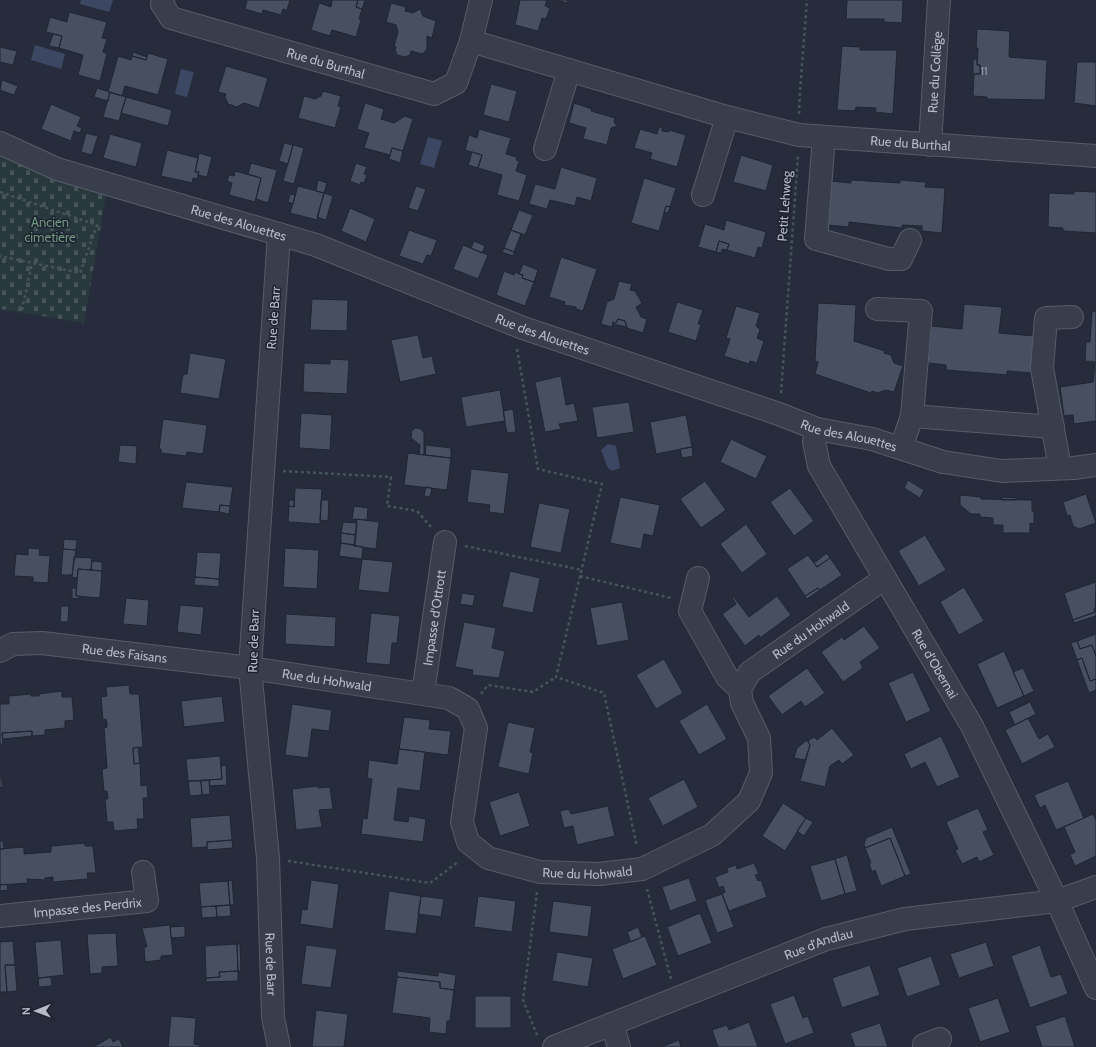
<svg xmlns="http://www.w3.org/2000/svg" width="1096" height="1047" viewBox="0 0 1096 1047" font-family="Cabin,sans-serif">
  <style>
    .cemetery { fill: url(#cemetery-stones) }
    .water { fill: #3c4863 }
    .building { fill: #474f60; stroke: #202533 }
    .lines { fill: none; stroke-linecap: round; stroke-linejoin: round }
    .minor-casing { stroke: #575c6a; stroke-width: 24 }
    .path { stroke: #45545a; stroke-width: 2.5; stroke-dasharray: 3 3; stroke-linecap: butt }
    .minor { stroke: #393e4c; stroke-width: 22 }
    .labels { text-anchor: middle; stroke-width: 3; stroke-linejoin: round; paint-order: stroke }
    .number-label { font-size: 11px; fill: #9a9fad }
    .street-label { font-size: 13px; fill: #b5bac7; stroke: #1e2331 }
    .park-label { font-size: 13px; fill: #6e967c; stroke: #1e2331 }
  </style>
  <defs>
    <pattern id="cemetery-stones" width="16" height="16" patternUnits="userSpaceOnUse"><rect width="16" height="16" fill="#28393d"/><path d="M2 7V4a2 2 0 0 1 4 0v3zM10 15v-3a2 2 0 0 1 4 0v3z" fill="#455458"/></pattern>
  </defs>
  <rect width="100%" height="100%" fill="#262c3b"/>
  <path class="cemetery" d="M0,156L64,181L106,195L84,323L0,309Z"/>
  <path class="water" d="M81,0H113L109,12L80,4Z
    M35,45L65,54L61,69L31,60Z
    M181,69L194,72L187,97L175,94Z
    M428,137L442,141L434,168L420,164Z
    M608,444L616,446L620,468L612,471L608,468L601,450Z"/>
  <path class="building" d="M247,0H290L287,10L283,9L281,15L263,10L262,14L245,9Z
    M332,0H358L356,7L362,9L359,19L361,20L356,37L332,30L330,36L311,30L319,3L331,7Z
    M358,0H365L362,9L356,7Z
    M520,0H547L545,6L550,8L546,19L542,18L538,31L515,25Z
    M555,0H568L567,3Z
    M847,0H903L902,23L884,22V19H846Z
    M391,3L406,7L405,11L413,13L420,9L423,16L436,21L432,38L427,36V50L422,54L411,51L410,55L405,57L397,55L395,50L396,47L394,46L398,32L396,25L386,22Z
    M69,12L107,22L102,38L107,39L103,52L107,54L100,81L78,75L83,55L59,48L62,36L46,32L50,17L67,22Z
    M977,29L1010,31L1009,57L1047,60L1045,100L987,99V97L973,96L974,74H980V65H977L978,48H976Z
    M53,34L62,36L59,48L49,46Z
    M842,46L860,47V50H897L893,114L875,112L876,108L856,107L855,111L837,110Z
    M0,47L17,51L13,65L0,62Z
    M133,52L147,57L146,60L132,56Z
    M148,53L168,59L158,95L125,86L122,96L108,92L118,56L131,60L132,56L146,60Z
    M973,59H977V65H980V74H973Z
    M1077,62H1096V106L1074,103Z
    M226,66L268,78L259,108L244,103L237,107L228,104L225,97L226,94L218,92Z
    M2,80L18,86L14,95L0,90Z
    M491,84L517,91L509,122L483,115Z
    M97,88L110,92L108,101L94,97Z
    M323,91L341,96L338,106L341,107L335,128L298,118L304,96L315,99L321,96Z
    M110,92L126,97L119,121L103,117Z
    M126,97L172,110L168,126L121,113Z
    M365,103L384,109L381,119L394,123L405,116L413,119L403,151L392,148L390,155L364,148L369,133L357,129Z
    M574,103L592,109L591,111L615,118L614,122L617,126L611,128L607,145L583,139L586,128L569,123Z
    M51,104L81,117L77,126L82,128L80,133L74,131L71,141L41,129Z
    M659,127H662V131L669,132V130L686,135L677,167L650,159L652,153L634,148L640,129L657,134Z
    M479,129L511,138L506,154L517,157L516,160L519,161L516,171L527,175L519,201L497,195L502,175L478,168L482,155L465,150L469,135L477,138Z
    M86,133L98,136L92,155L81,152Z
    M110,134L142,143L136,167L103,158Z
    M284,143L293,145L288,164L279,161Z
    M293,145L304,148L294,184L283,181Z
    M392,148L403,151L400,163L389,159Z
    M167,150L198,158L195,172H199L197,179L193,178L192,183L161,176Z
    M472,152L482,155L478,168L468,165Z
    M199,153L212,157L207,177L198,175L199,172H195Z
    M741,155L773,165L766,191L733,182Z
    M251,163L277,170L268,203L256,199L261,178L248,174Z
    M356,163L367,167L364,174L367,175L364,183L361,182L360,185L350,181Z
    M561,167L597,178L591,201L577,197L575,206L550,200L547,209L529,204L535,184L555,189Z
    M235,171L261,178L255,202L229,195L232,183L227,181L229,175L234,176Z
    M644,178L676,188L670,207L666,206L659,231L631,223Z
    M318,180L327,183L324,193L316,191Z
    M851,180L900,183V180L926,182L925,187L945,188L942,233L922,231V226L902,225V228L849,222V227L827,225L830,181L851,183Z
    M298,186L324,193L317,220L290,213Z
    M416,186L426,189L418,211L408,208Z
    M1074,191L1096,192V233L1063,231V228L1048,227L1049,193L1074,194Z
    M324,193L333,196L326,220L317,217Z
    M290,194L295,195L293,204L288,202Z
    M666,206L670,207L668,213L664,212Z
    M350,208L375,219L366,242L341,231Z
    M519,210L533,215L525,235L511,230Z
    M726,220L766,232L762,248L758,247L755,258L727,250L729,244L719,241L716,252L698,247L705,224L724,230Z
    M409,230L437,240L431,256L427,255L423,264L399,256Z
    M511,230L521,234L514,252L504,248Z
    M474,241L485,246L482,253L471,248Z
    M719,241L729,244L727,250L722,249L721,253L716,252Z
    M463,245L488,255L478,279L453,269Z
    M504,248L514,252L513,256L502,252Z
    M561,257L597,269L583,311L576,309V307L564,305L565,302L549,297Z
    M523,264L538,270L534,282L522,278L523,275L519,274Z
    M504,271L514,275L515,272L519,274L523,275L522,278L534,282L525,306L496,295Z
    M619,281L632,284L630,290L635,291L642,303L636,307L641,317L647,319L643,333L627,328L625,321L618,319L616,323L613,322L612,327L601,324L607,302L614,299Z
    M312,299L348,300L347,331L310,330Z
    M677,302L703,310L698,324H701L696,341L668,332Z
    M818,303L856,305L854,341L885,351L884,353L891,355L894,363L903,366L894,392L885,390L878,393L872,391L871,393L815,374L818,362L815,361Z
    M964,304L1002,307L999,333L1035,336L1032,373L1007,371V375L946,370V365L928,363L931,326L962,329Z
    M736,306L760,313L756,326L760,330L757,338L764,341L757,363L750,361L749,364L724,356L730,339L726,338Z
    M1092,311H1096V421L1074,424L1073,415L1064,416L1060,387L1093,382L1095,362L1085,361L1086,342H1090Z
    M618,319L625,321L627,327L613,324V322L616,323Z
    M418,335L423,358L432,356L436,374L400,382L391,340Z
    M190,353L226,359L219,399L180,393L183,374H187Z
    M330,359L349,360L347,394L303,392L304,363L330,364Z
    M561,376L566,405L574,403L578,421L559,424L561,429L545,432L535,382Z
    M500,390L505,421L466,427L461,397Z
    M629,402L634,432L597,438L592,407Z
    M513,409L516,432L507,433L503,411Z
    M301,413L332,415L330,450L299,448Z
    M686,415L692,447L656,454L650,422Z
    M163,419L207,425L203,454L187,452L186,456L161,453V449H159Z
    M416,428L421,429L424,433V455L419,454L420,445L411,438L412,430Z
    M731,439L767,456L756,479L720,462Z
    M120,445L137,446L136,464L118,462Z
    M426,445L451,448V458L425,455Z
    M692,447L693,456L682,458L680,449Z
    M408,453L451,458L447,490L404,485Z
    M471,469L509,473L504,514L489,512L490,505L467,502Z
    M908,480L924,490L920,498L904,488Z
    M705,481L726,510L701,528L680,499Z
    M186,482L233,487L230,506L220,505L219,512L182,508Z
    M426,487L432,488L430,497L424,496Z
    M295,488L322,489L320,524L288,522L289,506L294,507Z
    M790,488L814,521L794,536L770,502Z
    M1086,494L1096,523L1079,529L1073,526L1070,515L1067,516L1063,502Z
    M960,495L981,497V499L1032,500V511H1034V524L1030,523V533H1003V525H993V518L980,517V514H971L960,505Z
    M620,497L660,505L653,536L644,534L641,549L610,543Z
    M1002,497L1017,498V500H1002Z
    M289,500H294V507L289,506Z
    M321,500H329L328,521L320,520Z
    M539,503L570,509L561,553L530,547Z
    M220,505L230,506L229,514L219,512Z
    M354,506L368,508L367,520L352,519Z
    M357,519L379,522L376,549L354,546Z
    M343,522L357,523L356,535L341,533Z
    M746,524L767,554L742,573L720,544Z
    M341,533L356,535L355,545L341,543Z
    M925,535L946,570L919,586L898,551Z
    M64,539L77,540L76,550L63,549Z
    M341,543L363,547L362,559L339,556Z
    M28,548L40,549L39,555L50,556L48,583L33,582V577L14,576L16,554L28,555Z
    M285,548L319,550L317,589L283,587Z
    M63,549L76,550L72,575H61Z
    M197,552L221,553L219,579L195,577Z
    M827,553L830,558L817,567L814,563Z
    M808,555L817,567L830,558L842,575L820,590L818,588L805,596L787,569Z
    M74,557L92,558L91,570L78,569L77,578L72,577Z
    M362,559L393,562L389,593L358,590Z
    M92,561L102,562V571L91,570Z
    M78,569L102,571L100,598L76,596Z
    M510,571L540,578L533,613L502,607Z
    M195,577L219,579V587L194,585Z
    M1096,582L1095,612L1073,620L1064,593Z
    M964,587L984,621L959,635L940,602Z
    M72,588H76V596H79V599L72,598Z
    M818,588L820,590L807,599L805,596Z
    M462,593L475,595L473,606L460,604Z
    M733,596L749,617L777,596L791,615L760,638L759,635L745,646L722,614L736,604L732,597Z
    M126,598L149,600L147,626L123,624Z
    M622,602L629,640L597,646L590,608Z
    M180,605L204,607L201,635L177,632Z
    M61,606H69L68,622H60Z
    M1096,608V616L1074,623L1073,620L1095,612L1094,609Z
    M371,613L400,616L397,643H392L390,665L366,663Z
    M286,614L336,617L335,647L285,644Z
    M464,622L496,628L492,648L505,651L499,678L472,675L473,670L455,667Z
    M864,626L880,648L860,662L863,668L843,682L821,652L842,637L844,640Z
    M1096,634V656L1092,645L1080,649L1077,641Z
    M1077,641L1080,649L1092,645L1096,656V679L1090,681L1082,658L1077,660L1071,643Z
    M1004,651L1024,696L997,708L977,664Z
    M1082,658L1090,681L1096,679V690L1089,693L1077,660Z
    M664,659L683,693L656,709L636,675Z
    M807,668L825,693L805,707L801,701L782,715L768,696Z
    M1023,668L1034,691L1024,696L1013,672Z
    M913,672L931,711L906,722L888,683Z
    M129,685L130,694H139L143,747L133,748L134,764L140,763L141,786L147,785L148,798H143L144,819H137L138,829L114,831L113,822H107L105,799H108L107,791H104L102,769L107,768L104,728L107,727V724L106,719L103,720L101,697L107,696L106,687Z
    M62,691V697H72L74,720L65,721V728L45,730V735L32,736V731L2,733L3,744H0V704H9V696L31,694V696H39V694Z
    M222,696L225,722L184,727L181,701Z
    M1030,702L1036,714L1015,725L1009,712Z
    M292,704L332,710L329,731L312,729L308,758L285,755Z
    M707,704L727,739L699,755L679,721Z
    M404,717L430,720L429,729L451,731L448,755L399,749Z
    M1028,718L1039,739L1048,734L1055,747L1022,764L1005,730Z
    M508,722L535,728L530,752L533,753L529,774L498,767Z
    M832,728L854,755L842,764L839,760L830,766L825,787L800,781L810,745L808,741L814,737L817,740Z
    M32,731V736L3,739L2,733Z
    M941,736L960,777L937,787L925,762L911,769L904,754Z
    M807,740L810,745L805,760L794,758L797,748Z
    M138,747L140,763L134,764L133,748Z
    M399,749L425,752L420,791L398,788L394,820L408,822L409,816L426,819L423,842L361,834L363,818L367,819L372,779L367,778L369,760L397,764Z
    M220,756L222,779L188,781L186,759Z
    M226,765L227,785L210,786L209,780L222,779L221,766Z
    M0,775H1L3,787L0,788Z
    M684,779L698,807L663,826L648,798Z
    M209,780L210,794L202,795L201,781Z
    M188,781H201L202,795L190,796Z
    M1068,781L1084,818L1056,830L1045,805L1040,808L1034,795Z
    M318,786V788L330,787L333,809L319,810L322,827L296,830L292,789Z
    M519,792L530,826L500,836L489,802Z
    M783,803L806,818L785,851L762,836Z
    M608,806L615,836L577,845L573,826L564,828L560,811L569,809L571,814Z
    M978,808L988,830L983,832L994,855L979,862L977,857L962,864L955,850L958,849L946,822Z
    M1093,814L1096,820V856L1075,866L1070,855L1075,852L1064,827Z
    M230,815L232,840L207,842V847L192,848L190,818Z
    M806,818L813,822L804,836L797,831Z
    M892,827L911,874L905,876L890,838L865,848L864,844L866,838Z
    M890,838L905,876L881,886L875,870L872,872L869,863H871L865,848Z
    M232,840L233,848L207,850V842Z
    M0,841H3L4,849H0Z
    M85,843V846H93L96,873H87L88,879L53,882V877L45,878V880L27,879L28,883L0,885V849L24,847V854L51,852V846Z
    M847,855L857,891L845,894L835,859Z
    M835,859L845,894L821,901L810,866Z
    M754,863L759,874L755,875L758,881L761,880L767,897L729,911L722,894L725,892L723,886L719,888L715,877L728,872L727,868L736,865L737,869Z
    M689,878L697,901L670,911L662,887Z
    M232,880L234,905H230L228,881Z
    M311,880L339,884L333,929L300,924L302,909L307,910Z
    M228,881L230,905L201,907L199,883Z
    M7,884L8,890L0,891V885Z
    M389,891L421,896L416,934L384,930Z
    M722,894L734,927L717,933L705,900Z
    M421,896L444,899L441,917L418,914Z
    M478,896L516,901L512,932L474,927Z
    M553,901L592,906L588,937L549,932Z
    M230,905L231,916L217,917L216,906Z
    M216,906L217,917L202,918L201,907Z
    M700,913L712,943L678,956L667,927Z
    M170,925L173,955L161,956V960L145,962L144,947H147L142,928Z
    M185,926V937L171,938L170,927Z
    M638,927L642,937L631,942L627,932Z
    M116,933L118,966L102,967V973L90,974L87,934Z
    M645,936L657,965L623,979L612,949Z
    M61,940L64,975L38,978L35,942Z
    M13,941L15,965H5L7,992H0V942Z
    M986,942L994,966L959,978L950,954Z
    M237,944L238,971L219,972L220,977L206,978L205,946Z
    M237,944H240L241,971H238Z
    M306,945L337,949L331,988L301,984Z
    M1040,945L1051,977L1061,974L1068,994L1030,1008L1011,956Z
    M557,952L593,958L588,987L552,981Z
    M931,956L941,985L907,997L897,968Z
    M5,965H15L17,991L7,992Z
    M870,965L880,995L842,1008L832,978Z
    M238,971V981L206,982V978L220,977L219,972Z
    M397,971L438,976V972L456,975L454,990L440,988V982L397,977Z
    M51,977L52,986L39,987L38,978Z
    M397,977L440,982V988L454,990L450,1021H447L446,1034L429,1032L430,1018L392,1013Z
    M794,995L803,1018L808,1016L814,1033L785,1044L770,1004Z
    M475,996H511V1028H475Z
    M998,998L1010,1032L980,1042L968,1008Z
    M316,1010L348,1014L344,1047H312Z
    M171,1016L196,1018L194,1044L200,1045V1047H168Z
    M1065,1016L1075,1047H1042L1035,1026Z
    M749,1022L758,1047H718L712,1030L727,1025L729,1030Z
    M880,1023L888,1047H855L850,1033Z
    M111,1037L113,1042L119,1039L123,1047H93Z
    M679,1040L681,1047H661Z"/>
  <g class="lines">
    <g class="minor-casing">
      <g id="minor">
        <path id="s1" d="M163,0L162,4L171,18L434,94L456,83L471,41L481,0"/>
        <path id="s2" d="M471,41L727,117L799,135L1096,156"/>
        <path d="M824,137L816,239L889,259H901L910,240"/>
        <path id="s3" d="M0,143L57,169L316,245L523,328L779,414L817,429L872,439L943,462L1002,471L1074,468L1096,465"/>
        <path id="s4" d="M930,145L939,0"/>
        <path d="M545,149L569,70"/>
        <path d="M703,195L727,117"/>
        <path id="s5" d="M279,234L250,668L268,858L273,1017L279,1047"/>
        <path d="M877,309L921,311L912,416L901,448"/>
        <path d="M912,416L1053,427"/>
        <path id="s6" d="M817,429L814,442L819,466L972,726L1057,901L1096,988"/>
        <path d="M1060,468L1042,368L1046,318L1072,317"/>
        <path d="M698,578L690,611L727,677L740,689"/>
        <path id="s7" d="M0,651L13,644L42,643L250,668L449,698L468,709L476,728L462,822L468,842L488,858L540,872L599,874L642,869L712,835L749,801L761,773L759,738L742,703L740,689L750,672L885,578"/>
        <path id="s8" d="M423,693L445,542"/>
        <path id="s9" d="M0,916L147,901L143,872"/>
        <path d="M612,1024L619,1047"/>
        <path id="s10" d="M554,1047L826,939L905,919L1057,901L1096,887"/>
        <path d="M924,1047V1045L940,1039"/>
      </g>
    </g>
    <path class="path" d="M799,114L800,91L807,0
      M0,192L97,225L80,273L0,256
      M22,310L32,263
      M517,349L538,469L602,484L556,677L604,693L637,847
      M781,393L798,155
      M283,471L391,477L387,506L417,511L431,527
      M465,546L582,570
      M580,576L671,598
      M481,694L488,685L533,692L556,677
      M288,861L430,883L458,862
      M647,889L671,979
      M537,892L523,1000L537,1035"/>
    <use href="#minor" class="minor"/>
  </g>
  <g class="labels">
    <g class="number-label">
      <text x="984" y="75">11</text>
    </g>
    <g class="street-label">
      <text dy="5" stroke="none"><textPath href="#s1" startOffset="182">Rue du Burthal</textPath></text>
      <text dy="5" stroke="none"><textPath href="#s4" startOffset="73">Rue du Collège</textPath></text>
      <text dy="5" stroke="none"><textPath href="#s2" startOffset="453">Rue du Burthal</textPath></text>
      <text transform="translate(784 206) rotate(-86)" y="5">Petit Lehweg</text>
      <text dy="5" stroke="none"><textPath href="#s3" startOffset="252">Rue des Alouettes</textPath></text>
      <text transform="translate(273 318) rotate(-86)" y="5">Rue de Barr</text>
      <text dy="5" stroke="none"><textPath href="#s3" startOffset="576">Rue des Alouettes</textPath></text>
      <text dy="5" stroke="none"><textPath href="#s3" startOffset="899">Rue des Alouettes</textPath></text>
      <text dy="5" stroke="none"><textPath href="#s8" startOffset="76">Impasse d'Ottrott</textPath></text>
      <text dy="5" stroke="none"><textPath href="#s7" startOffset="1135">Rue du Hohwald</textPath></text>
      <text transform="translate(253 641) rotate(-88)" y="5">Rue de Barr</text>
      <text dy="5" stroke="none"><textPath href="#s7" startOffset="127">Rue des Faisans</textPath></text>
      <text dy="5" stroke="none"><textPath href="#s6" startOffset="267">Rue d'Obernai</textPath></text>
      <text dy="5" stroke="none"><textPath href="#s7" startOffset="331">Rue du Hohwald</textPath></text>
      <text dy="5" stroke="none"><textPath href="#s7" startOffset="740">Rue du Hohwald</textPath></text>
      <text dy="5" stroke="none"><textPath href="#s9" startOffset="88">Impasse des Perdrix</textPath></text>
      <text dy="5" stroke="none"><textPath href="#s10" startOffset="284">Rue d'Andlau</textPath></text>
      <text dy="5" stroke="none"><textPath href="#s5" startOffset="732">Rue de Barr</textPath></text>
    </g>
    <g class="park-label">
      <text x="50" y="227">Ancien<tspan x="50" dy="15">cimetière</tspan></text>
    </g>
  </g>
  <g transform="translate(36 1011) rotate(269)" stroke="#1e2331" stroke-width="3" paint-order="stroke">
  <path d="M0-3L7 15L0 10L-7 15Z" fill="#b5bac7"/>
  <text y="-6" font-size="11" font-weight="bold" text-anchor="middle" fill="#b5bac7">N</text>
  </g>
</svg>
